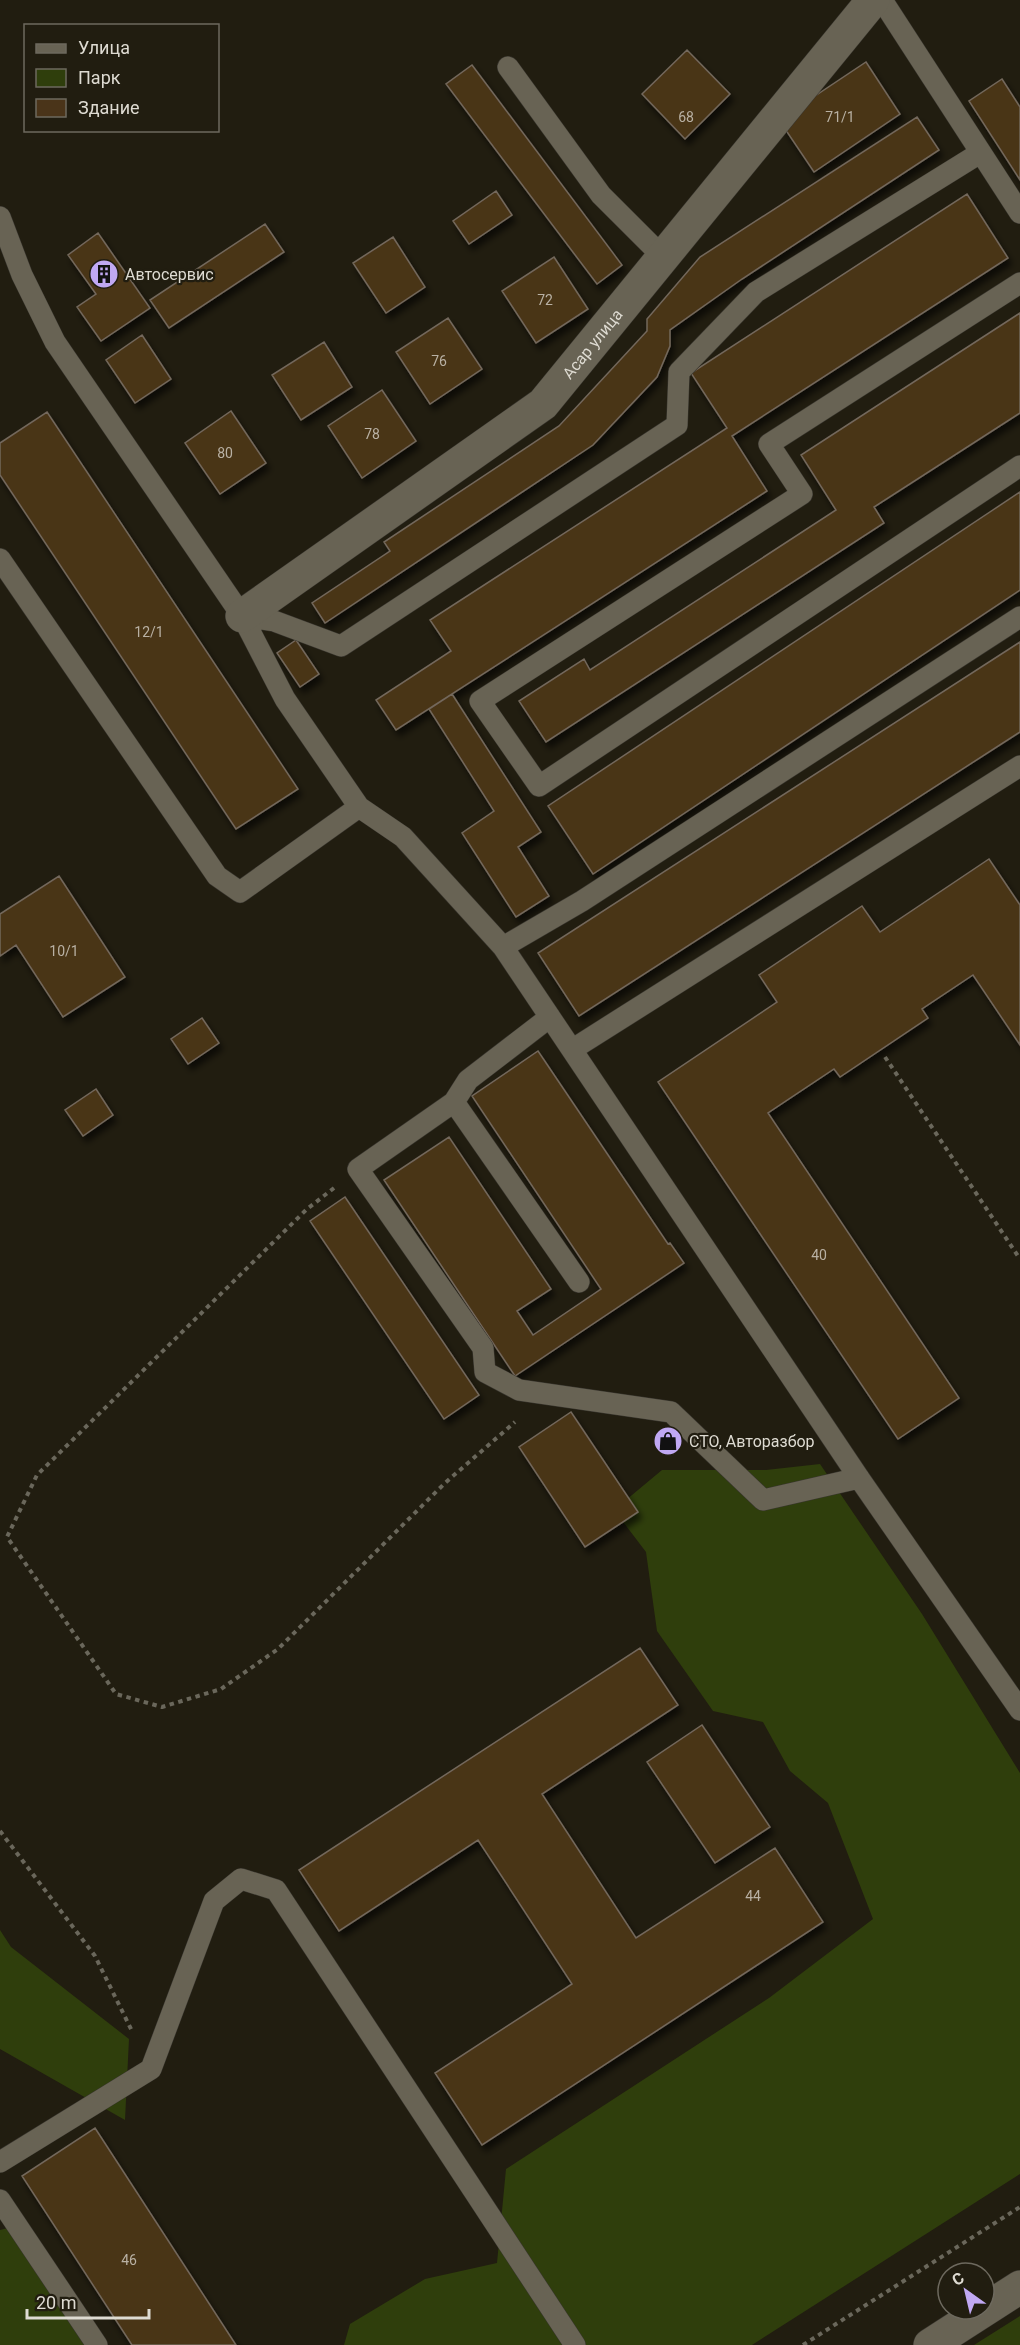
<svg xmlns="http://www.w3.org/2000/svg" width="1020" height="2345" viewBox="0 0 1020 2345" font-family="Roboto,sans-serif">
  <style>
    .green { fill: #2f3e0c }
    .building { fill: #4a3419; stroke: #73685b; stroke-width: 1.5; filter: url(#shadow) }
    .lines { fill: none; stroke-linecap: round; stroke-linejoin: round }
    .lane-casing { stroke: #39362f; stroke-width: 22 }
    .street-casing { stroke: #39362f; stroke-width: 34 }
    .secondary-casing { stroke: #39362f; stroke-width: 34 }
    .path { stroke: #6a675b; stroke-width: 4; stroke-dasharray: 4.5 4.5; stroke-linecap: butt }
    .lane { stroke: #686354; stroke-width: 21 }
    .street { stroke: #686354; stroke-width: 33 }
    .secondary { stroke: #686354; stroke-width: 33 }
    .labels { text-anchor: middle; stroke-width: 4.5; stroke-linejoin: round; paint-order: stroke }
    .number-label { font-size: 14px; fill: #b9b1a4 }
    .poi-label { font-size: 16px; fill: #dedbd2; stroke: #211d10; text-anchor: start }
    .street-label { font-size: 16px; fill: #dedbd2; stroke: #211d10 }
  </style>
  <defs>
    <filter id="shadow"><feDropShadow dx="3.5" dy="6" stdDeviation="3" flood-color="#0009"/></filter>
  </defs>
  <rect width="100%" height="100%" fill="#211d10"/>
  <path class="green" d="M820,1464L922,1614L1020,1773V2174L752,2345H344L350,2324L425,2279L497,2263L506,2169L769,1998L873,1919L828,1803L790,1771L763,1722L713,1711L657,1631L646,1552L614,1510L662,1470H766Z
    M0,1930L11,1947L129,2039L125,2120L0,2049Z
    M16,2226L108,2345H0V2230Z
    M1020,2316V2345H974Z"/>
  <path class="building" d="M687,50L730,94L685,139L642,94Z
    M866,62L900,114L814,172L779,120Z
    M472,65L622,265L597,284L446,84Z
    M1002,79L1020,107V180L969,101Z
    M917,117L939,150L742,279L670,330V346L657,377L593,445L325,623L312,603L390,551L384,542L559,426L647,331V319L700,257Z
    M496,191L512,215L469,244L453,221Z
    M967,194L1008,258L732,436L767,491L396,730L376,700L451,651L430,620L727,428L691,373Z
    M265,224L284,252L169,328L150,300Z
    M98,233L150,308L101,341L77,307L96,294L68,255Z
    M393,237L425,287L386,313L353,263Z
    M554,257L588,309L536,343L502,291Z
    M1020,313V413L874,507L884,523L546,742L519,701L584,659L590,670L836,510L801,455Z
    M448,318L482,369L430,404L396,352Z
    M142,335L171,379L135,403L106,360Z
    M324,342L352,387L301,420L272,375Z
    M382,390L416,441L362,478L328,426Z
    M231,411L266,463L220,494L185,443Z
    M47,412L298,789L236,829L0,475V443Z
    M1020,492V590L593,874L548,806Z
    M296,640L319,674L300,687L277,653Z
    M1020,642V732L579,1016L538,953Z
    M452,694L541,832L518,847L549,896L516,917L462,833L494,811L429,709Z
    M989,859L1020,905V1045L973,975L922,1009L928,1018L840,1077L834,1069L768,1113L959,1398L898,1439L658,1082L777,1002L759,975L862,906L880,932Z
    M59,876L125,977L63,1017L16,945L0,956V914Z
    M202,1018L219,1043L188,1064L171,1039Z
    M538,1051L668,1244L670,1243L684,1263L515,1376L384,1180L449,1137L551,1289L517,1311L533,1335L601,1289L472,1096Z
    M96,1089L113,1115L83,1136L65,1110Z
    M345,1197L479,1395L444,1419L310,1221Z
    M571,1412L638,1512L585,1547L519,1447Z
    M640,1648L678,1705L542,1794L636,1938L775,1848L823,1922L482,2145L435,2073L572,1984L478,1840L339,1931L299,1870Z
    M702,1725L770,1827L715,1863L647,1762Z
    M95,2128L236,2345H132L22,2176Z"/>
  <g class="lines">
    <g class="lane-casing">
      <path id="lane" d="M882,0L1020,213
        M508,67L601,195L663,257
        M0,217L22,275L55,342L242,616L285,699L359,807
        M1020,283L769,444L802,494L480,701L539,786L1020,466
        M0,559L217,876L240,892L359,807L403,837L503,947L859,1478L1020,1710
        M242,616L274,621L341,646L677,425L679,372L756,292L980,153
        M503,947L582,901L1020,617
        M573,1049L1020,766
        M454,1102L468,1080L550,1017
        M579,1282L454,1102L358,1169L483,1348L485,1372L519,1390L671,1412L763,1500L859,1478
        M0,2162L151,2069L214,1901L241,1879L276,1890L575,2345
        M0,2200L97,2345"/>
    </g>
    <g class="street-casing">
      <g id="street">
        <path id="s1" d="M242,616L543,404L873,0"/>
      </g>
    </g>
    <g class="secondary-casing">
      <path id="secondary" d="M930,2345L1020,2287"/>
    </g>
    <path class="path" d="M885,1057L1020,1259
      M334,1188L307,1209L37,1475L7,1537L116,1694L162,1707L221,1689L278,1649L445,1483L515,1422
      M0,1831L95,1956L132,2031
      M803,2345L1020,2207"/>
    <use href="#lane" class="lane"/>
    <use href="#street" class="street"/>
    <use href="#secondary" class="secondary"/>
  </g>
  <defs>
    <g id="building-disc" transform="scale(1.5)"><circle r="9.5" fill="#c0a8f3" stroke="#211d10"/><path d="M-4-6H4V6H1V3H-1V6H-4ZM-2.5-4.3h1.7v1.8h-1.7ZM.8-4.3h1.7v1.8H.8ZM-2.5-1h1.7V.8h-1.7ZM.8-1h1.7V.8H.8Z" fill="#111"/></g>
    <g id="shop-disc" transform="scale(1.5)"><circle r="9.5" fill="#c0a8f3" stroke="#211d10"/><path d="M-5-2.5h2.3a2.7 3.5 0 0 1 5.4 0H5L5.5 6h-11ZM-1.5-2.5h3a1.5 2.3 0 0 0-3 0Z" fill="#111"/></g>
  </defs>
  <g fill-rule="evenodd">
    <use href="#building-disc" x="104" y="274"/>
    <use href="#shop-disc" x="668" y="1441"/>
  </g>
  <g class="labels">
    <g class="number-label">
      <text x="686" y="122">68</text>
      <text x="840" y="122">71/1</text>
      <text x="545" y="305">72</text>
      <text x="439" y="366">76</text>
      <text x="372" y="439">78</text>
      <text x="225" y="458">80</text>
      <text x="149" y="637">12/1</text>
      <text x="64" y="956">10/1</text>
      <text x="819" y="1260">40</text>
      <text x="753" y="1901">44</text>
      <text x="129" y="2265">46</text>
    </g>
    <g class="poi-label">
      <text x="125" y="280">Автосервис</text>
      <text x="689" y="1447">СТО, Авторазбор</text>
    </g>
    <g class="street-label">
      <text dy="6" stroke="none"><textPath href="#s1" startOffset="446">Асар улица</textPath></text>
    </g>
  </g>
  <rect x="24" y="24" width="195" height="108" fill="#211d10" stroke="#6d695e" stroke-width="1.5"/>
  <rect x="36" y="44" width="30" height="9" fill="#686354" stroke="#6d695e" stroke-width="1.5"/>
  <text x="78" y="54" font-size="18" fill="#dedbd2">Улица</text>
  <rect x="36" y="69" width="30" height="18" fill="#2f3e0c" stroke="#6d695e" stroke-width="1.5"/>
  <text x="78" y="84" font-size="18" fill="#dedbd2">Парк</text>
  <rect x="36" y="99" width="30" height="18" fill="#4a3419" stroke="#6d695e" stroke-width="1.5"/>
  <text x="78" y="114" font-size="18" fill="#dedbd2">Здание</text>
  <g transform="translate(966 2291) rotate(326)"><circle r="28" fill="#211d10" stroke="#6d695e" stroke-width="1.5"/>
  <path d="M0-4.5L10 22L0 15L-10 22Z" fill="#c0a8f3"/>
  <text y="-9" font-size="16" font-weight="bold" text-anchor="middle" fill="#dedbd2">С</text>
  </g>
  <path d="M27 2309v9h122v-9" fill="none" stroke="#dedbd2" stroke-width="3"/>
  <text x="36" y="2309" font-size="18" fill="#dedbd2" stroke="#211d10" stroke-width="4.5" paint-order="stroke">20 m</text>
</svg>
